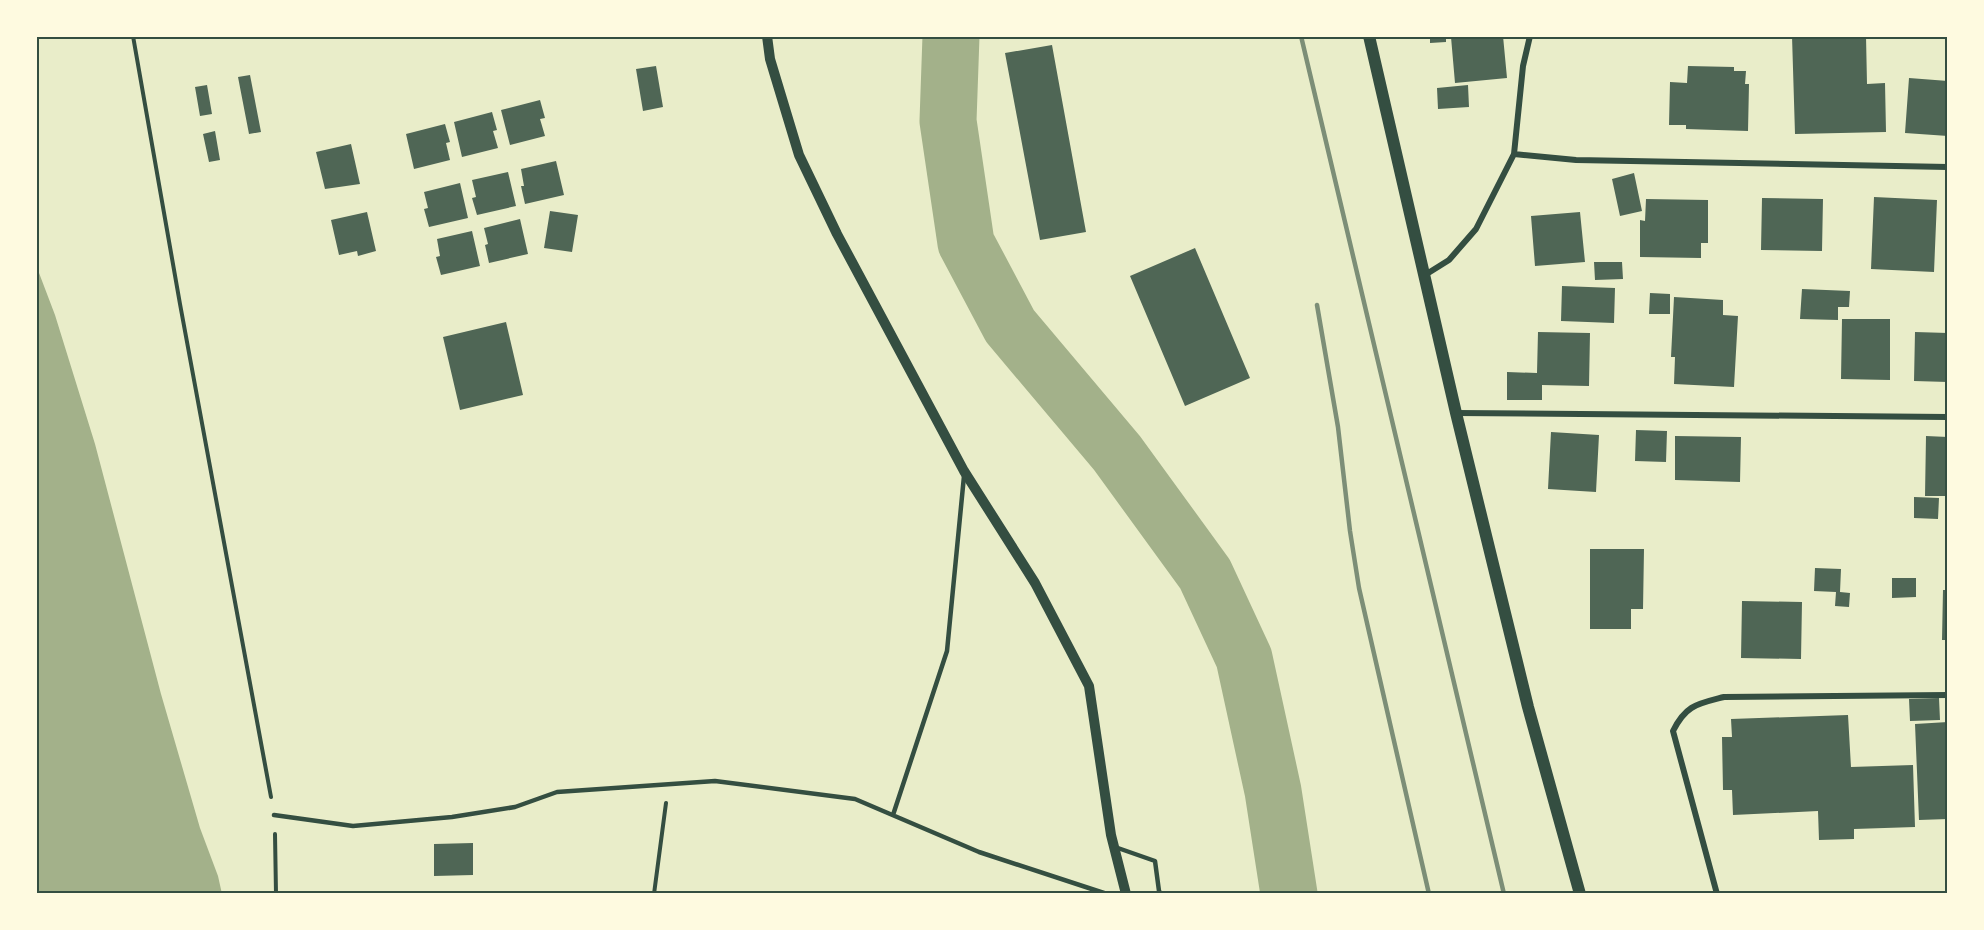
<svg xmlns="http://www.w3.org/2000/svg" width="1984" height="930" viewBox="0 0 1984 930" font-family="Mulish,sans-serif">
  <style>
    .water { fill: #a3b18a }
    .lines { fill: none; stroke-linecap: round; stroke-linejoin: round }
    .river { stroke: #a3b18a; stroke-width: 57 }
    .building { fill: #4f6655 }
    .path { stroke: #344e41; stroke-width: 4 }
    .service { stroke: #344e41; stroke-width: 4.5 }
    .minor { stroke: #344e41; stroke-width: 6 }
    .tertiary { stroke: #344e41; stroke-width: 10 }
    .secondary { stroke: #344e41; stroke-width: 12 }
    .rail { stroke: #7c8e77; stroke-width: 4.5 }
    .neatline { fill: none; stroke: #344e41; stroke-width: 2 }
  </style>
  <rect width="100%" height="100%" fill="#e9edc9"/>
  <path class="water" d="M36,265L55,315L95,444L161,694L200,828L218,876L222,894H36Z"/>
  <g class="lines">
    <path class="river" d="M951,36L948,121L966,243L1010,326L1117,453L1205,574L1244,658L1273,791L1289,894"/>
  </g>
  <path class="building" d="M1430,36H1446V42L1430,43Z
    M1466,36H1503L1507,78L1455,83L1451,37Z
    M1792,36H1866L1867,84L1885,83L1886,132L1795,134Z
    M1052,45L1086,232L1040,240L1005,53Z
    M656,66L663,107L643,111L636,69Z
    M1688,66L1734,67V71H1746L1745,84H1749L1748,131L1686,129V125H1669L1670,82L1687,83Z
    M250,75L261,132L249,134L238,77Z
    M1909,78L1948,81V136L1905,133Z
    M207,85L212,114L200,116L195,87Z
    M1468,85L1469,107L1438,109L1437,88Z
    M540,100L545,118L540,119L545,136L510,145L501,110Z
    M492,112L497,130L493,131L498,148L462,157L454,122Z
    M445,124L450,142L446,143L450,160L414,169L406,134Z
    M215,131L220,160L209,162L203,134Z
    M351,144L360,184L325,189L316,152Z
    M556,161L564,195L525,204L521,186H524L521,169Z
    M508,172L516,206L477,215L472,198L476,197L472,180Z
    M1634,173L1642,211L1620,216L1612,179Z
    M460,183L468,218L429,227L424,209L428,208L424,192Z
    M1874,197L1937,200L1934,272L1871,269Z
    M1762,198L1823,199L1822,251L1761,250Z
    M1646,199L1708,200V243H1701V258L1640,257V220L1645,221Z
    M550,211L578,215L572,252L544,248Z
    M367,212L376,251L358,256L357,251L339,255L331,220Z
    M1580,212L1585,262L1535,266L1531,216Z
    M520,219L528,254L489,263L485,245L488,244L484,228Z
    M472,231L480,266L441,275L436,257L440,256L437,239Z
    M1195,248L1250,378L1185,406L1130,276Z
    M1594,262H1622L1623,279L1595,280Z
    M1562,286L1615,288L1614,323L1561,321Z
    M1802,289L1850,291L1849,307H1838V320L1800,319Z
    M1650,293L1670,294V314H1649Z
    M1674,297L1723,300V315L1738,316L1734,387L1674,384L1675,357H1671Z
    M1842,319H1890V380L1841,379Z
    M506,322L523,395L460,410L443,337Z
    M1538,332L1590,333L1589,386L1542,385V400H1507V372L1537,373Z
    M1915,332L1948,333V382L1914,381Z
    M1636,430L1667,431L1666,462L1635,461Z
    M1551,432L1599,435L1596,492L1548,489Z
    M1675,436L1741,437L1740,482L1675,480Z
    M1926,436L1948,437V496H1925Z
    M1914,497L1939,498L1938,519L1914,518Z
    M1590,549H1644L1643,609H1631V629H1590Z
    M1815,568L1841,569L1840,592L1850,593L1849,607L1835,606L1836,592L1814,591Z
    M1892,578H1916V597L1892,598Z
    M1943,590H1948V640H1942Z
    M1742,601L1802,602L1801,659L1741,658Z
    M1939,698L1940,720L1910,721L1909,699Z
    M1848,715L1851,767L1913,765L1915,827L1854,829V839L1819,840L1818,811L1733,815L1732,790H1723L1722,737H1732L1731,719Z
    M1948,722V819L1919,820L1915,724Z
    M473,843V875L434,876V844Z"/>
  <g class="lines">
    <path class="path" d="M133,36L180,304L271,797
      M275,834L276,894
      M654,894L666,803"/>
    <path class="service" d="M274,815L353,826L452,817L515,807L557,792L715,781L855,799L979,852L1107,894
      M893,815L947,651L964,476
      M1115,847L1155,861L1159,891L1161,894"/>
    <path class="minor" d="M1514,154L1576,160L1948,167
      M1425,275L1449,260L1476,229L1514,154L1523,66L1530,36
      M1456,413L1948,417
      M1717,894L1673,731C1686,705 1697,704 1724,697L1948,695"/>
    <path class="tertiary" d="M767,36L770,59L799,155L837,234L964,471L1035,583L1089,686L1111,835L1126,894"/>
    <path class="secondary" d="M1369,36L1456,413L1528,707L1580,894"/>
    <path class="rail" d="M1301,36L1504,894
      M1317,305L1338,427L1350,531L1359,588L1429,894"/>
  </g>
  <rect width="1984" height="930" fill="none" stroke="#fefae0" stroke-width="75"/>
  <rect x="38" y="38" width="1908" height="854" class="neatline"/>
</svg>
